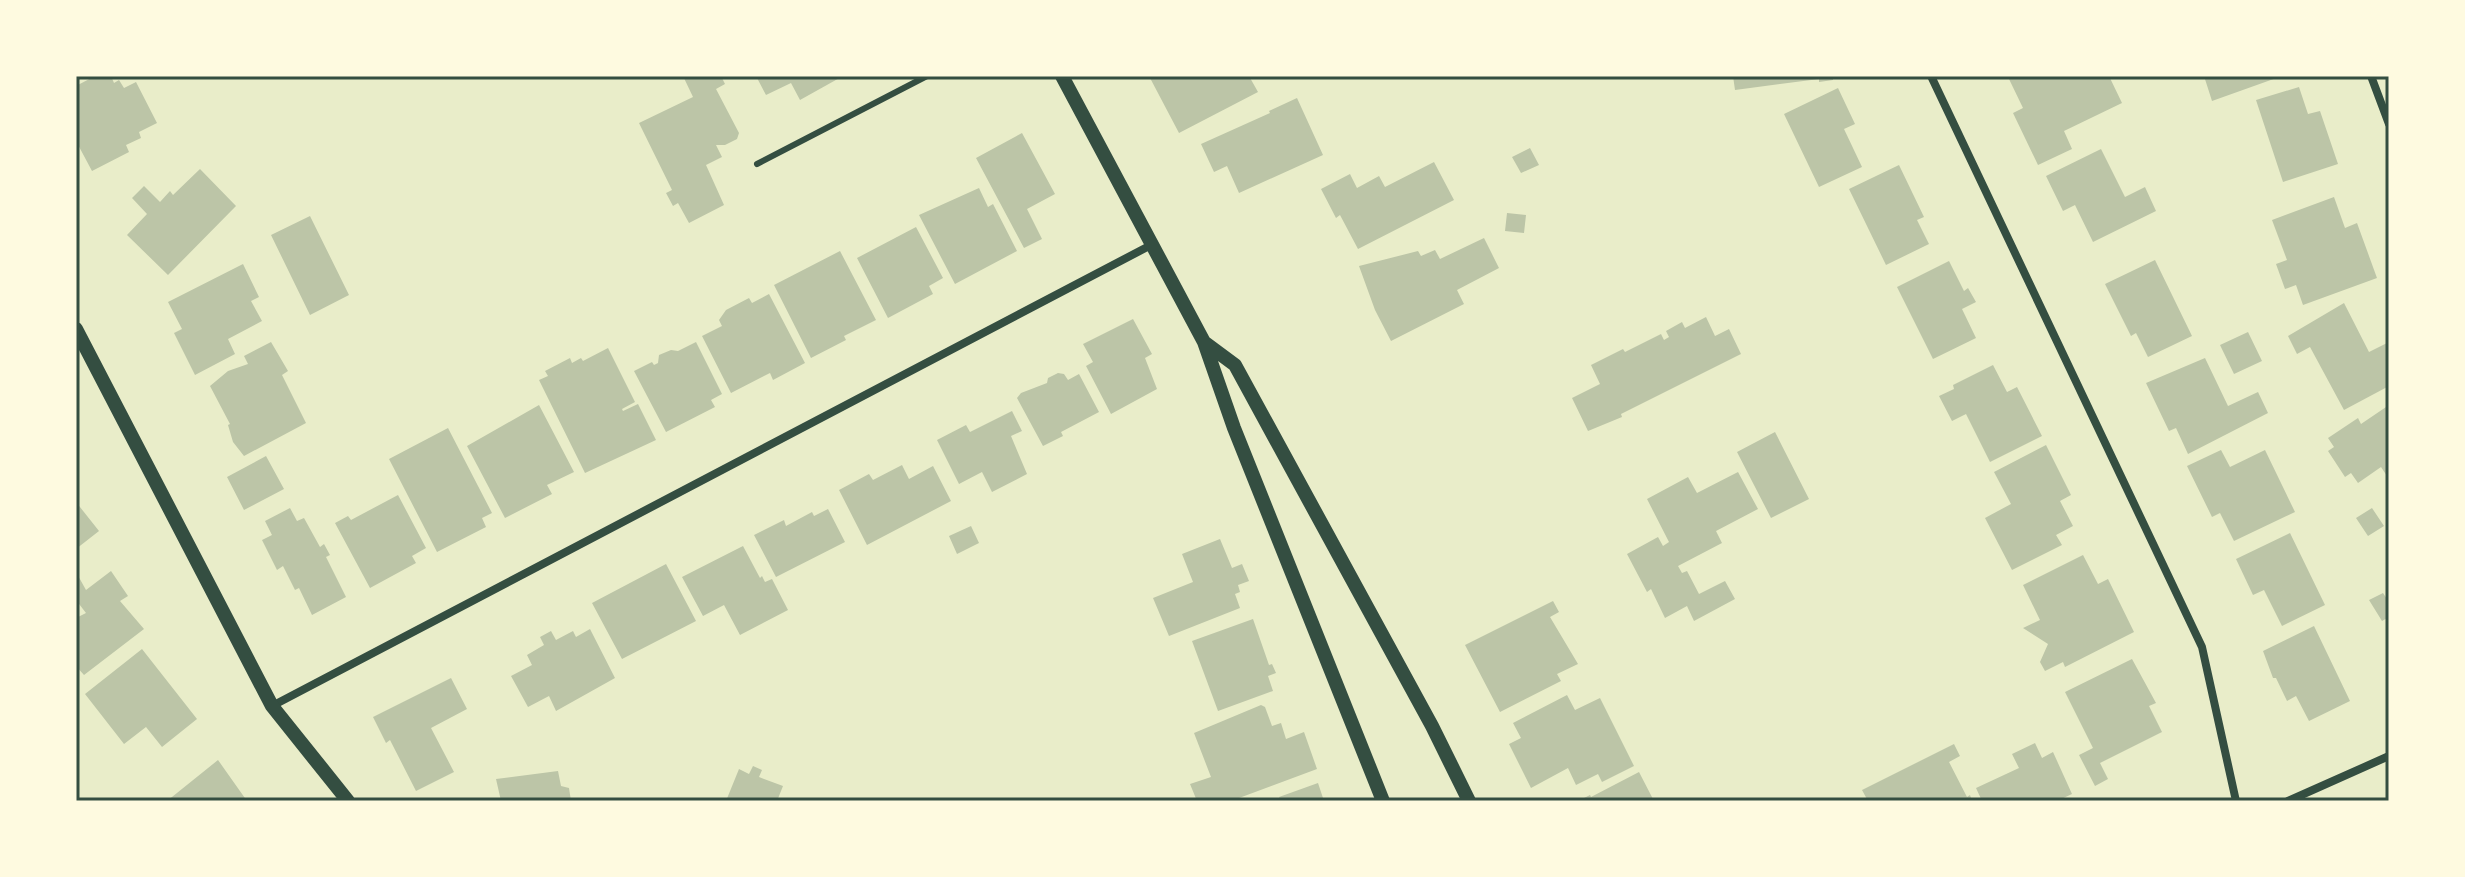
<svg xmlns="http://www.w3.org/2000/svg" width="2465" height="877" viewBox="0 0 2465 877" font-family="'DM Sans',sans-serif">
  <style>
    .building { fill: #bcc5a7 }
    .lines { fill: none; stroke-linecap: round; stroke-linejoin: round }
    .service { stroke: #344e41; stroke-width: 6 }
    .minor { stroke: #344e41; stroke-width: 8 }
    .tertiary { stroke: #344e41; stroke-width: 14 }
    .neatline { fill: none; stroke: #344e41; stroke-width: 3 }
  </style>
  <rect width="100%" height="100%" fill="#e9edc9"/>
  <path class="building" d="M95,76H111L114,83L119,80L124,88L136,82L157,123L139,132L141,138L126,145L129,152L92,171L76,141V86Z
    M683,76H721L725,84L716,89L739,133L737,139L725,145H716L722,157L706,165L724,205L689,223L678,203L673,206L666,193L672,190L639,123L693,97Z
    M756,76H843L800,100L791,83L766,95Z
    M1149,76H1249L1258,92L1179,133Z
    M1733,76H1833V80L1819,82V79L1735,90Z
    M2016,76H2109L2122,103L2064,131L2072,149L2038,165L2013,113L2023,108L2009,79Z
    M2204,76H2282L2212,101Z
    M2299,87L2308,114L2320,111L2338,164L2283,182L2256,100Z
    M1838,88L1855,124L1844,129L1862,167L1819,187L1784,114Z
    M1297,98L1323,155L1239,193L1227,166L1214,172L1201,144L1270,113L1269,111Z
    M1022,133L1055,194L1027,209L1042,239L1024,248L976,158Z
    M1530,148L1539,165L1521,173L1512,157Z
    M2101,149L2125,197L2145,187L2156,211L2093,242L2075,205L2063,211L2046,176Z
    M1434,162L1454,200L1358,249L1340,215L1336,218L1321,189L1350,174L1357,188L1379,176L1385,187Z
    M1899,165L1924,217L1917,220L1929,244L1886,265L1849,189Z
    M200,169L236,206L168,275L127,235L147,214L132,198L144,186L160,202L170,191L173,195Z
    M979,188L988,207L993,204L1017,251L955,284L919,215Z
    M2334,197L2345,228L2357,223L2377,278L2303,305L2296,285L2285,289L2276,264L2287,260L2272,220Z
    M1507,213L1526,215L1524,233L1505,231Z
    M310,216L349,295L310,315L271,235Z
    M916,227L943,278L929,286L933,294L888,318L857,258Z
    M1484,238L1499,268L1457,290L1464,304L1391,341L1375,310L1359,266L1418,251L1421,256L1435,250L1440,259Z
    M840,251L876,320L844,336L846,340L811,358L774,285Z
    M2155,260L2192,336L2148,357L2136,333L2131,336L2105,284Z
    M1949,261L1964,291L1968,288L1976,302L1962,309L1976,338L1933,359L1897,287Z
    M243,264L259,297L251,301L262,321L228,339L235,354L195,375L174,333L182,329L168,302Z
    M769,294L805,363L773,380L770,373L731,393L702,336L722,326L719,320L726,310L749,298L752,303Z
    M2344,303L2369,352L2389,342V386L2344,410L2310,347L2297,354L2288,336Z
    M1706,317L1715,336L1729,329L1741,354L1621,414L1622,417L1588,431L1572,398L1600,384L1591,365L1623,349L1625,352L1661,334L1664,340L1669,337L1666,331L1682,322L1685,328Z
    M1133,319L1152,354L1145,358L1157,389L1111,414L1086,366L1093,362L1083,344Z
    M2248,332L2262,361L2234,374L2220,345Z
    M271,342L288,371L282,375L306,423L244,456L233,442L228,425L230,424L210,386L228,371L248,364L244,356Z
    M696,342L722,394L711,400L715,407L666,432L634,371L652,362L654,365L658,363L659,355L671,350L678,351Z
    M608,348L635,402L622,409L623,411L638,404L656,440L585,473L539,380L548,376L545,371L570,358L572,363L581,358L583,361Z
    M2205,358L2228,406L2258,392L2268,413L2188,454L2176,428L2169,431L2146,383Z
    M1993,365L2007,392L2017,387L2042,436L1990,462L1966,414L1952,421L1939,396L1954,389L1953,385Z
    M1058,373L1064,374L1068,380L1079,374L1099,412L1061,432L1063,436L1043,446L1017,398L1021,393L1047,383L1048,378Z
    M539,405L574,472L547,485L552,494L505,518L467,446Z
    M2389,405V479L2381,467L2358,483L2351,473L2345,477L2328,451L2334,447L2328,438L2358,418L2361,424Z
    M1012,411L1022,431L1011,436L1027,474L992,492L982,472L959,484L937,440L966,425L970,432Z
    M448,428L492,513L482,518L486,527L437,552L389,459Z
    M1775,432L1809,499L1771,518L1737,452Z
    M2046,445L2071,495L2060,501L2073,526L2056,535L2062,545L2012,570L1985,518L2011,504L1994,472Z
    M2221,450L2230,467L2265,450L2295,512L2234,541L2220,513L2212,517L2187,466Z
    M266,456L284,489L244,510L227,477Z
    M902,465L909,479L933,466L951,501L867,545L839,490L869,474L873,480Z
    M1738,472L1758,509L1716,531L1722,543L1678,566L1682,573L1687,571L1699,594L1725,581L1735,599L1694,621L1687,606L1665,618L1651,589L1647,592L1627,554L1658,537L1663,546L1669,542L1647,499L1688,477L1697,493Z
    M398,495L426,548L412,556L416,563L370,588L335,523L348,516L351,520Z
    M76,502L99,531L76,549Z
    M290,508L297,521L304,518L320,547L324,544L330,555L326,557L346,597L312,615L299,588L295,590L283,566L277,570L262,540L272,535L265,521Z
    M2372,508L2384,526L2368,536L2356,518Z
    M828,509L845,542L776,577L754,535L784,520L786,526L812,512L814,516Z
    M971,526L979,543L957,554L949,536Z
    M2290,533L2325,605L2282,626L2264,590L2253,595L2236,559Z
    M1220,539L1232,568L1242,564L1249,581L1238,585L1240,592L1235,594L1240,608L1169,636L1153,598L1193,582L1182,554Z
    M743,546L760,578L762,576L765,582L772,579L788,610L740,635L724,605L703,616L682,577Z
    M2083,555L2098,584L2108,579L2134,632L2065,667L2063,662L2045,671L2040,662L2048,644L2023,628L2040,620L2023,585Z
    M666,564L696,621L622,659L592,603Z
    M111,571L128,596L120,601L144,629L84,675L76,666V618L86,613L76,600V572L86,590Z
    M2383,593L2389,602V617L2382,621L2369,600Z
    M1553,601L1559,612L1550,617L1578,664L1557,674L1561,681L1500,712L1465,645Z
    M1253,619L1269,665L1272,664L1276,673L1268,676L1273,691L1218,711L1192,641Z
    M2314,626L2350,701L2309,721L2296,696L2287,701L2276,678H2273L2263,651Z
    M590,629L615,678L556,711L549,696L528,707L511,676L532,665L527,655L544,645L540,637L551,631L556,640L573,631L576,637Z
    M142,649L197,719L162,747L146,727L124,744L85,694Z
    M2132,659L2156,703L2149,706L2162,732L2100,763L2108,779L2095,786L2079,755L2093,748L2065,692Z
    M451,678L467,709L431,728L454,772L416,791L390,740L386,743L373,717Z
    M1567,695L1575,710L1600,698L1634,766L1602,782L1598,774L1576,785L1568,768L1531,788L1509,744L1521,738L1513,723Z
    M1261,705L1265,707L1272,726L1281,723L1286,739L1304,732L1317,769L1231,801H1197L1190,784L1211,777L1194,733Z
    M2035,743L2042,758L2053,752L2072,794L2057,801H1982L1976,788L2019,768L2012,754Z
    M1954,744L1960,756L1949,762L1967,797L1970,795L1972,801H1868L1862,790Z
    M218,760L247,801H167Z
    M753,766L762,770L759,777L783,786L777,801H726L739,769L749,774Z
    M558,771L561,786L569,788L571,801H501L496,779Z
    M1639,772L1654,801H1578L1590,795L1591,797Z
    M1318,783L1324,801H1281L1279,797Z"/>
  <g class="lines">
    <path class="service" d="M757,164L927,76"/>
    <path class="minor" d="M1931,76L2202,647L2236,801
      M2371,76L2389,124
      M272,706L1153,244
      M2288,801L2389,756"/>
    <path class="tertiary" d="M1062,76L1204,342L1234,428L1383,801
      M76,329L272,706L348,801
      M1204,342L1235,365L1432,726L1469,801"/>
  </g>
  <rect width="2465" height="877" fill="none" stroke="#fefae0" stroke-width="156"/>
  <rect x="78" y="78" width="2309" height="721" class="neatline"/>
</svg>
